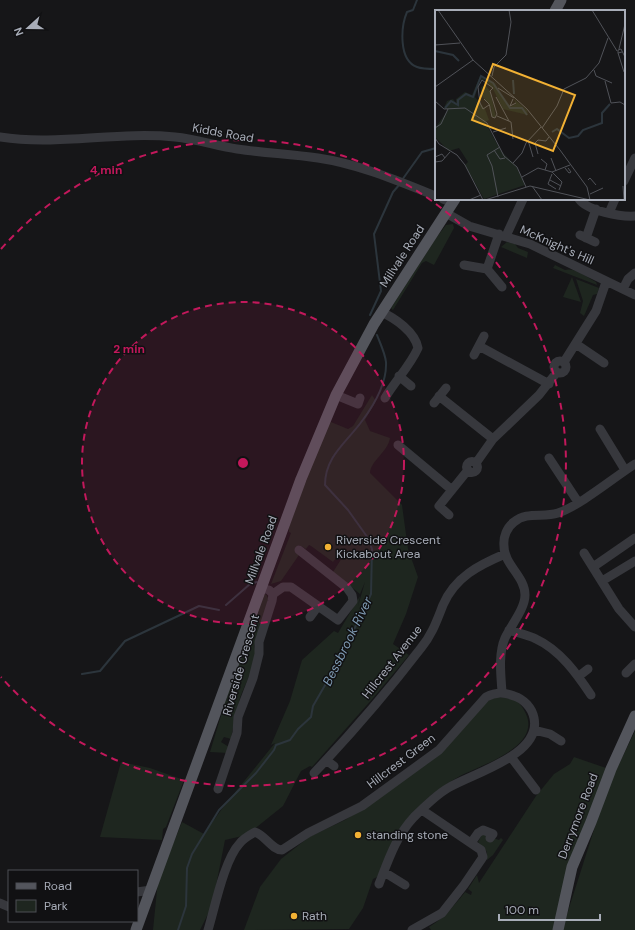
<svg xmlns="http://www.w3.org/2000/svg" width="635" height="930" viewBox="0 0 635 930" font-family="'DM Sans',sans-serif">
  <style>
    .green { fill: #1e261f }
    .lines { fill: none; stroke-linecap: round; stroke-linejoin: round }
    .stream { stroke: #2c353c; stroke-width: 2 }
    .minor { stroke: #37383d; stroke-width: 9 }
    .major { stroke: #53555c; stroke-width: 11 }
    .ring { fill: none; stroke: #c2185b; stroke-width: 2; stroke-dasharray: 7 5 }
    .poi-dot { fill: #f2b134; stroke: #111113; stroke-width: 1.5 }
    .labels { text-anchor: middle; stroke-width: 3; stroke-linejoin: round; paint-order: stroke }
    .street-label { font-size: 12px; fill: #a8adb8; stroke: #111113 }
    .poi-label { font-size: 12px; fill: #a8adb8; stroke: #111113; text-anchor: start }
    .water-label { font-size: 13px; font-style: italic; fill: #7f9bb3; stroke: #111113 }
    .inset-river { fill: none; stroke: #2c353c; stroke-width: 2 }
    .inset-road { fill: none; stroke: #505258; stroke-width: 1 }
    .view { fill: #f2b134; fill-opacity: 0.15; stroke: #f2b134; stroke-width: 2 }
    .inset-edge { fill: none; stroke: #a8adb8; stroke-width: 2 }
    .centre { fill: #c2185b; stroke: #111113; stroke-width: 2 }
    .ring-label { font-size: 12px; text-anchor: middle; font-weight: bold; fill: #c2185b; stroke: #111113; stroke-width: 3; stroke-linejoin: round; paint-order: stroke }
  </style>
  <rect width="100%" height="100%" fill="#161618"/>
  <path class="green" d="M453,224L454,228L434,265L426,261L422,263L393,310L391,308L436,238L446,225Z
    M507,242L515,244L518,248L528,252L527,258L501,247Z
    M555,265L565,270C574,267 587,277 596,282L597,285L553,268Z
    M572,277L581,302L563,297Z
    M576,279L599,288L597,294L593,295L584,316L580,313L583,301Z
    M372,395L376,401L365,420L370,431L390,438C388,452 371,460 370,473L402,505L408,549L418,577L406,614L393,644L409,655L374,697L312,767L310,766L301,771L283,806L247,835L225,840L212,906L200,930H153L158,880L182,822L204,834L224,806L275,743L271,745L290,701L302,660L334,631L338,633L360,596L358,606L365,582L360,594L333,572L347,550L341,546L344,548L333,562L311,546L309,545L306,549L299,545L296,551L299,555L281,581L271,584L291,533L289,532V527L308,473L328,425L331,422L348,429L353,426Z
    M266,594L268,598V607L254,646C260,663 243,685 239,702C235,714 233,727 231,739L224,737L221,742L229,747V753L210,752L229,689L263,595Z
    M497,697C512,699 519,698 526,714C541,747 481,765 460,776C444,785 429,795 417,809C412,814 408,823 404,829C395,845 386,861 377,877L373,879L363,908L349,929L244,930L260,887L281,859L309,837L345,820L400,783L484,702Z
    M635,731V930H562L607,789Z
    M574,757L606,768L584,838L560,930H431L429,927C444,918 454,906 465,892L471,895L472,892L468,889L477,875L479,883L536,796L554,774L570,764Z
    M121,762L150,768L184,780L166,827L163,829L162,840L100,837Z
    M482,834L499,840L501,838L503,840L493,855L487,860V852L478,842Z"/>
  <g class="lines">
    <path class="stream" d="M417,0L413,10L407,12C401,26 398,60 417,67C422,69 430,69 436,69
      M402,180L422,152L436,148
      M370,315L381,291L374,234L393,192L400,184
      M226,605L250,584L257,582
      M82,674L100,671L125,641L178,616L199,606L219,610
      M178,930L186,906L187,868L192,854L219,810L256,773L274,750L276,745L290,740L298,729L311,717L313,706L339,661L371,594L372,549L368,538L348,510L325,485C325,456 347,442 362,421C374,405 387,382 386,362C385,353 380,343 377,335"/>
    <path class="minor" d="M0,137C58,146 117,131 175,137C196,139 217,146 237,149C264,153 291,154 318,158C359,164 398,181 436,196
      M624,181L635,158
      M443,199L453,203
      M579,199C587,211 621,217 635,216
      M446,213L469,226L530,244L635,295
      M609,213L615,199
      M580,235L595,242
      M506,236L523,199
      M586,238L596,209
      M464,265L487,269L502,287
      M487,269L499,234
      M623,289L628,279L635,273
      M381,312C395,318 415,332 418,348C410,366 395,381 385,398
      M576,344L604,363
      M479,346L549,384
      M474,355L484,336
      M554 367a6 6 0 1 1 12 0a6 6 0 1 1-12 0Z
      M564,362L596,311L606,282
      M399,376L411,386
      M336,395L358,404L360,398
      M439,396L493,439
      M434,403L446,388
      M600,429L625,470
      M398,445L452,490
      M549,458L578,502
      M466.5 467a5.5 5.5 0 1 1 11 0a5.5 5.5 0 1 1-11 0Z
      M476,463L493,439L539,395L557,372
      M449,515L439,506L468,470
      M584,553L619,609L635,627
      M593,567L635,538
      M602,581L635,561
      M273,594L283,587H291L338,620L353,601L352,595L347,588L299,550
      M310,617L318,606
      M509,630C518,633 528,635 536,639C560,650 577,674 591,695
      M626,673L635,664
      M579,676L588,669
      M502,692C501,676 498,654 505,638C511,625 525,609 525,595C525,576 504,565 504,546C503,537 507,527 514,522C527,511 543,518 558,513C581,505 613,478 635,464
      M534,730L550,734L561,741
      M511,757L536,790
      M326,760L334,766
      M314,773C352,733 388,691 421,648C432,635 437,620 443,605C455,577 479,565 505,554
      M218,789L237,733L238,717L253,678L259,654V642L272,601L273,594L269,590L261,588
      M471,843L478,833L483,830L493,834L490,838
      M384,872L405,885
      M137,892L151,890
      M0,903L9,907
      M208,930C215,907 224,860 240,843C244,838 250,835 255,832C265,835 272,850 282,850L308,833L362,806L439,750L486,697C496,692 504,692 514,696C524,699 532,708 534,718C542,755 473,773 448,788C436,795 424,807 414,817C396,836 388,861 379,884
      M412,930L442,913L464,885L483,857L481,850L422,810"/>
    <path class="major" d="M555,11L561,0
      M136,930L301,479L336,395L374,324L455,199
      M558,930L572,867L591,822L611,769L635,716"/>
  </g>
  <circle cx="243" cy="463" r="161" fill="#c2185b" fill-opacity=".12"/>
  <g class="ring">
    <circle cx="243" cy="463" r="161"/>
    <path d="M1 249A323 323 0 1 1 1 677"/>
  </g>
  <g class="poi-dot">
    <circle cx="328" cy="547" r="4"/>
    <circle cx="358" cy="835" r="4"/>
    <circle cx="294" cy="916" r="4"/>
  </g>
  <g class="labels">
    <g class="street-label">
      <text transform="translate(223 133) rotate(10)" y="4">Kidds Road</text>
      <text transform="translate(557 245) rotate(24)" y="4">McKnight's Hill</text>
      <text transform="translate(402 256) rotate(-57)" y="4">Millvale Road</text>
      <text transform="translate(261 550) rotate(-70)" y="4">Millvale Road</text>
      <text transform="translate(392 662) rotate(-52)" y="4">Hillcrest Avenue</text>
      <text transform="translate(241 665) rotate(-74)" y="4">Riverside Crescent</text>
      <text transform="translate(401 761) rotate(-37)" y="4">Hillcrest Green</text>
      <text transform="translate(578 816) rotate(-69)" y="4">Derrymore Road</text>
    </g>
    <g class="poi-label">
      <text x="336" y="544">Riverside Crescent<tspan x="336" dy="14">Kickabout Area</tspan></text>
      <text x="366" y="839">standing stone</text>
      <text x="302" y="920">Rath</text>
    </g>
    <g class="water-label">
      <text transform="translate(347 641) rotate(-64)" y="5">Bessbrook River</text>
    </g>
  </g>
  <g transform="translate(435 10)">
    <rect width="190" height="190" fill="#161618"/>
    <path d="M45,66L61,74L60,75L65,84L75,97L81,94L79,89L92,100L93,105L68,99L58,79L50,70H45L40,87L50,99L54,110L50,112L66,141L81,156L90,175L49,189L30,155L33,152L24,138L14,141L0,127V118L13,100L9,98L12,91L18,89L21,93V89L30,82L37,85ZM50,75L55,81L61,107H57L56,97L46,85V77Z" fill="#1e261f"/>
    <path class="inset-river" d="M0,41L18,45L24,51M78,70L79,84M10,98L16,91L23,95V90L31,84L38,87L46,66L58,73L75,98H87L92,105M117,122L122,119L134,128L143,126L148,120L167,113V103L175,94"/>
    <path class="inset-road" d="M3,0L38,50L92,99L125,140L152,177L155,190M157,0L182,41M0,35L25,33M184,39L190,14M187,42L183,43V40L186,39L190,47M183,43L189,62M159,60L161,66L177,73M190,60V177M57,66L59,57L71,45L76,12L74,0M170,71L176,93L185,92L190,95M0,77L38,50M63,78L79,88M61,87L74,111M49,89L54,94L55,97V98L57,107L60,108L62,104L55,81L58,78L47,70L43,77L45,93L48,99L54,95M78,89L75,96L81,93M0,91L9,99L30,98L52,113L69,146L82,157L91,177M62,106L76,112L78,129M0,118L6,114L13,99M107,118L122,96L129,79L151,68L164,53L173,28M58,122L71,118M0,128L4,134L22,145L30,155L48,190M93,130L98,147M59,140L65,149L70,148M103,144L100,133L103,130L111,131L114,127M0,147L7,144L10,148M116,148L121,161M106,149L112,154L110,160M0,152L7,151L15,142M78,153L87,143L91,133L106,117M130,158L134,163L136,162L133,158M117,162L127,172L124,180M117,164L113,174L121,179M87,167L103,158L117,162L135,155M115,170L126,176M153,170L155,168L161,175M97,176L107,190M188,176L189,190M155,184L168,178M63,187L57,156L52,145L65,137M34,190L46,185M50,190L95,176L155,190"/>
    <path class="view" d="M58,54L140,85L118,141L37,110Z"/>
    <rect width="190" height="190" class="inset-edge"/>
  </g>
  <circle cx="243" cy="463" r="6" class="centre"/>
  <g class="ring-label">
    <text x="106" y="174">4 min</text>
    <text x="129" y="353">2 min</text>
  </g>
  <rect x="8" y="870" width="130" height="52" fill="#111113" stroke="#4d4f55"/>
  <rect x="16" y="883" width="20" height="6" fill="#53555c" stroke="#4d4f55"/>
  <text x="44" y="890" font-size="12" fill="#a8adb8">Road</text>
  <rect x="16" y="900" width="20" height="12" fill="#1e261f" stroke="#4d4f55"/>
  <text x="44" y="910" font-size="12" fill="#a8adb8">Park</text>
  <g transform="translate(28 28) rotate(249)" stroke="#111113" stroke-width="3" paint-order="stroke">
  <path d="M0-3L7 15L0 10L-7 15Z" fill="#a8adb8"/>
  <text y="-6" font-size="11" font-weight="bold" text-anchor="middle" fill="#a8adb8">N</text>
  </g>
  <path d="M499 914v6h101v-6" fill="none" stroke="#a8adb8" stroke-width="2"/>
  <text x="505" y="914" font-size="12" fill="#a8adb8" stroke="#111113" stroke-width="3" paint-order="stroke">100 m</text>
</svg>
